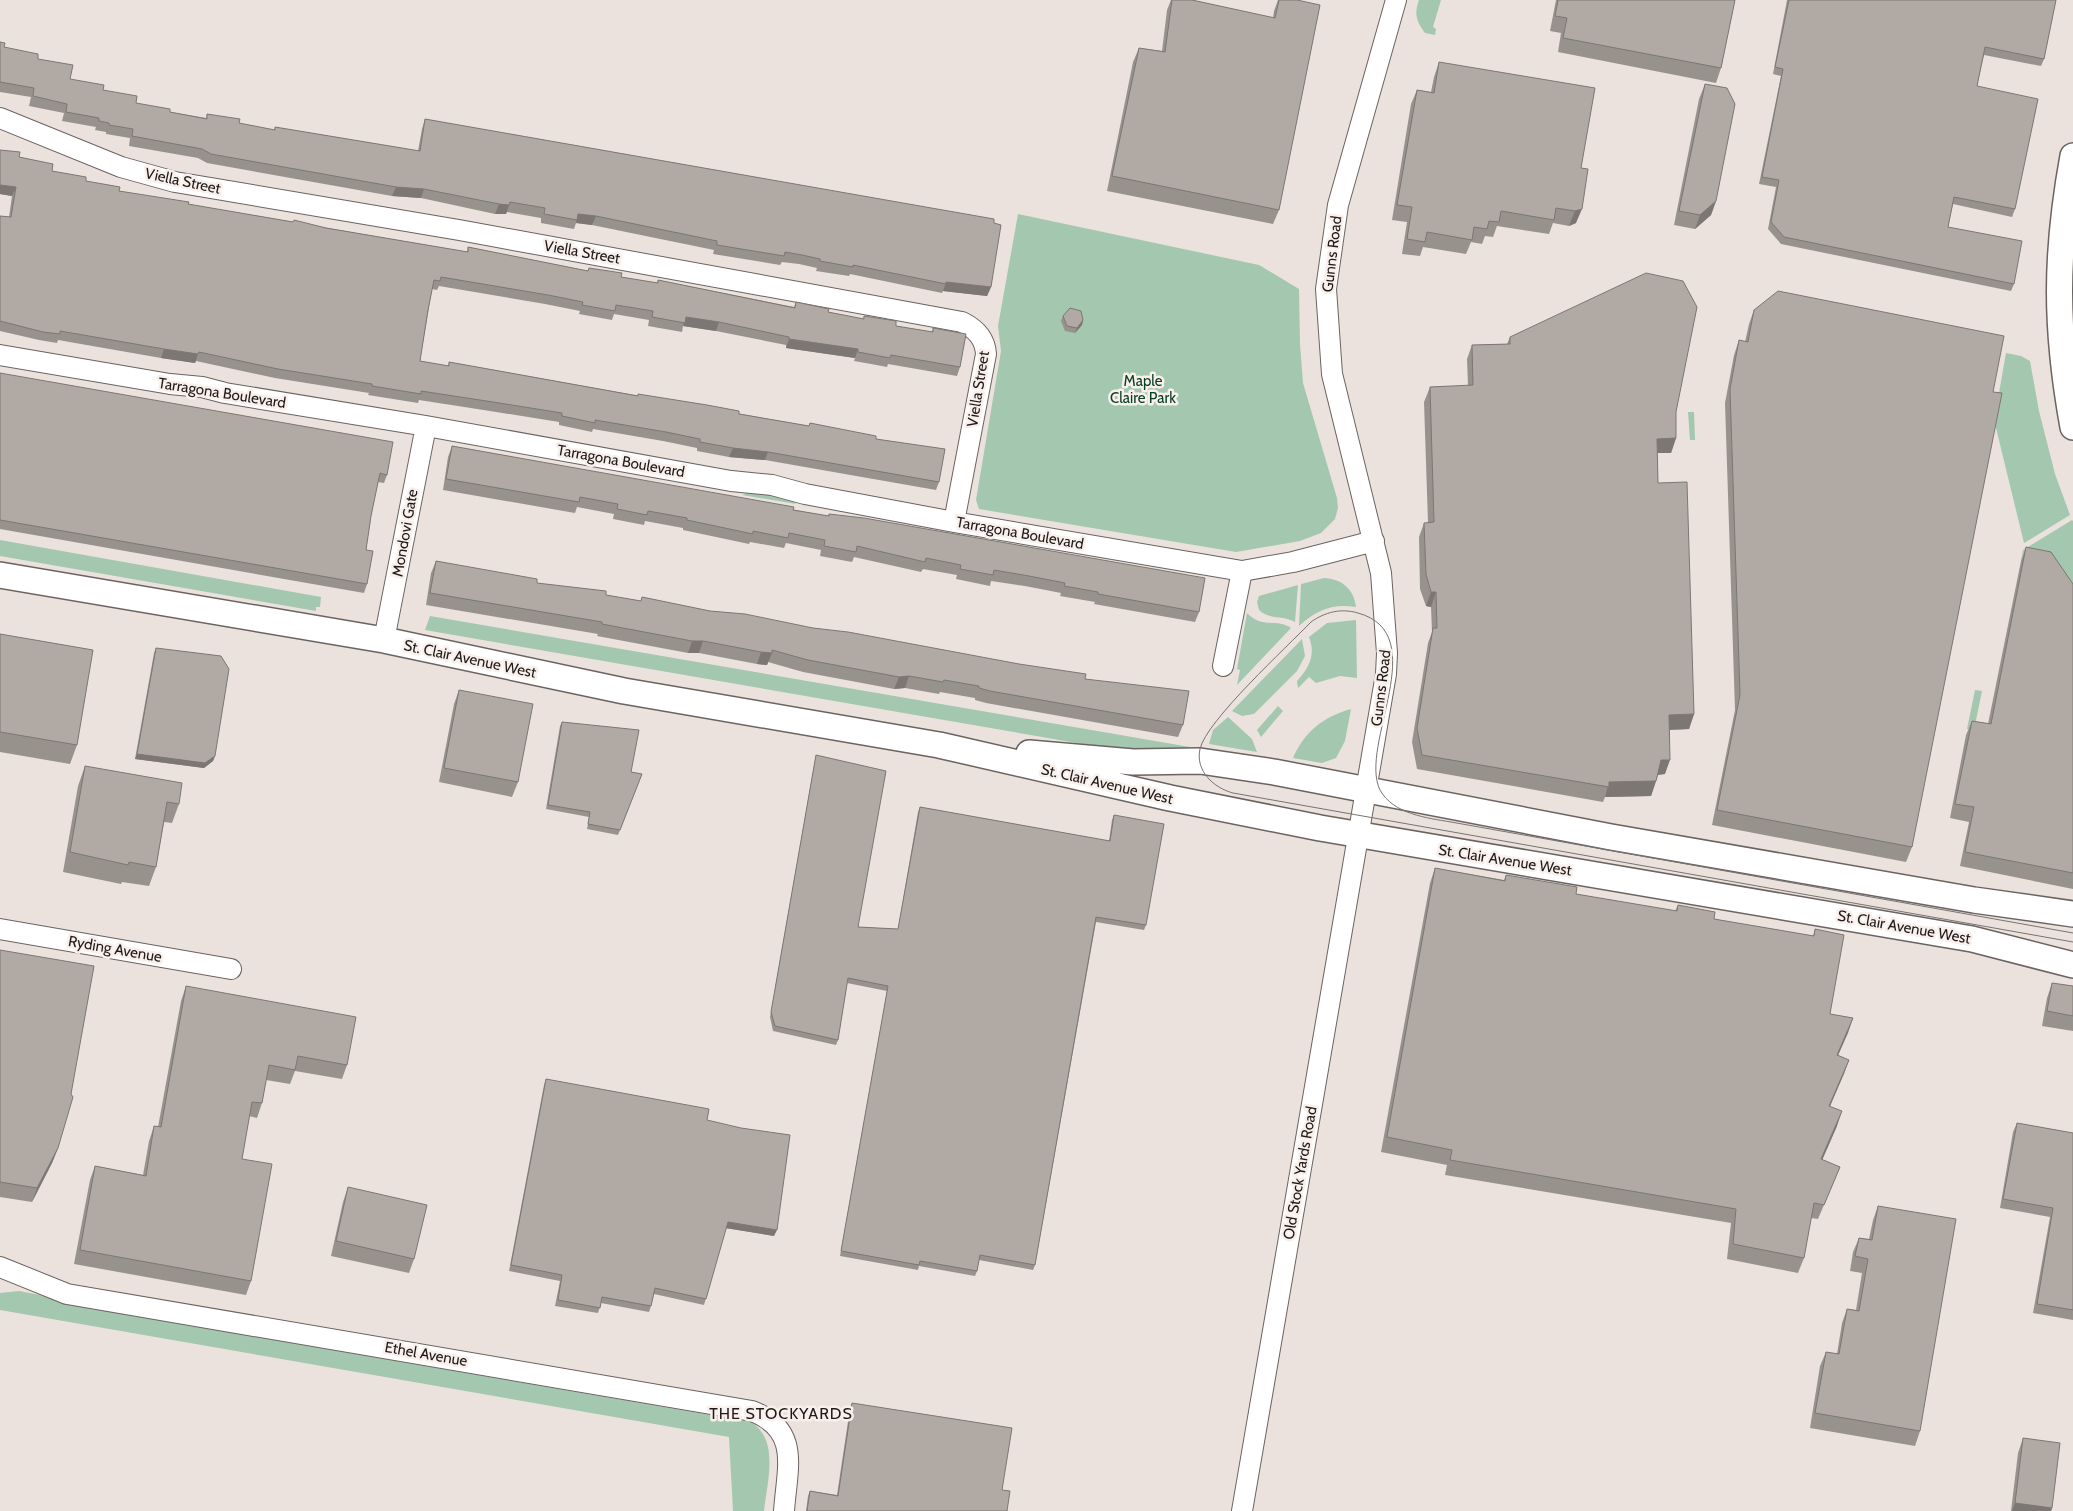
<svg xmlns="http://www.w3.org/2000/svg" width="2073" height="1511" viewBox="0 0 2073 1511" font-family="Cabin,sans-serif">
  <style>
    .green { fill: #a4c7b0 }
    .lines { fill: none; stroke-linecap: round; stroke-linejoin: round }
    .minor-casing { stroke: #6b6360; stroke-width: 22 }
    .major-casing { stroke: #6b6360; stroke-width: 28 }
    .minor { stroke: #fff; stroke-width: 20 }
    .major { stroke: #fff; stroke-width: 25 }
    .tram { stroke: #787370; stroke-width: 1 }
    .wall { fill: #98928d }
    .shaded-wall { fill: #7c7773 }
    .building { fill: #b1aaa4; stroke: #7c7773 }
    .labels { text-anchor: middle; stroke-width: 5; stroke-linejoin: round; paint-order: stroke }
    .street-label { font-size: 15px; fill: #1d1a19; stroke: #f9efeb }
    .park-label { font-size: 15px; fill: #094025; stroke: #f9efeb }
    .neighbourhood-label { font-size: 16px; letter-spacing: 1px; fill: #1d1a19; stroke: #f9efeb }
  </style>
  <rect width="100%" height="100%" fill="#ebe2de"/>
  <path class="green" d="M1419,0H1441L1433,27L1436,29L1435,35L1425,33C1416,21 1414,14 1419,0Z
    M1018,214L1259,265L1299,289L1300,344L1303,383L1337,498L1338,508L1335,519L1321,533L1300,541L1236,552L979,509L976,500L1001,351L998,326Z
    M2006,353L2021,356L2030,361L2039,411L2055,474L2070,515L2024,543L1996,428L1993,427Z
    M1688,412H1694L1695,440H1690Z
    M753,491L785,494L796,504L742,495Z
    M2072,520L2073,521V606L2021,561L2023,550Z
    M0,540L321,597L320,607H316V611L0,556Z
    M1324,578C1342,579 1354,589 1356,607C1333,603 1316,610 1299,626L1301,584Z
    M1298,585L1295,622C1283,615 1269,620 1259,610L1257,602L1259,596Z
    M1247,613C1262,629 1277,618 1291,628L1237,685L1240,670L1237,669Z
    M430,616L1190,747V751L1122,750L1088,745L425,630Z
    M1356,620L1357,678L1340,676L1316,683L1309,677L1298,688L1297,681C1309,668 1316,655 1309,637L1327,623Z
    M1302,639L1305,656L1297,671L1254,714L1242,716L1232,711Z
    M1975,690L1982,691L1974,730L1967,729Z
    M1278,706L1283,711L1261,737L1257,730Z
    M1351,709L1345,741L1336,758L1322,763L1293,758C1305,731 1323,717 1351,709Z
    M1228,717L1252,739L1257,752L1209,744L1213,730Z
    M19,1291L269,1339L751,1422C780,1440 767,1482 764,1511H733L729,1437L0,1310V1293Z"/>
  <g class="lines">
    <g class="minor-casing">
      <path id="minor" d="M0,118L121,167L175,182L459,230L962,322C976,329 985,338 986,354L954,522
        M0,355L170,384L202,387L225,393L426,426L731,481L772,485L805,494L954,522L1242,571L1293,562L1374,541
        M384,640L426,426
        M1223,666L1242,571
        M0,929L231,969
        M0,1267L67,1294L752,1411C801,1430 787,1468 784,1511
        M1242,1511L1386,674L1387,653L1381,573L1332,374L1326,289L1338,205L1396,0"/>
    </g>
    <g class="major-casing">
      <path id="major" d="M2073,156C2055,255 2055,328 2073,427
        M0,575L384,640L624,691L939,745L1170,798L1320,828L1972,939L2073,965
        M1029,753L1133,762L1200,761L1274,772L1611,837L1974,900L2073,914"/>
    </g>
    <use href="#minor" class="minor"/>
    <use href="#major" class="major"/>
    <path class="tram" d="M2073,933L1451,822C1427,818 1393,814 1380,790C1358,745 1434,634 1358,613C1341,608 1325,612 1311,622C1288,646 1206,721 1200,749C1195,771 1214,788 1233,793L2073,942"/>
  </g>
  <path class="wall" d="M1171,0H1192L1273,18L1274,11L1278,0H1297L1279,210L1273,224L1107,191L1133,62L1139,48L1162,51L1167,10Z
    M1556,0H1735L1721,68L1716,83L1558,52L1561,33L1550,31Z
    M1787,0H2056L2044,59L2041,66L1984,55L1977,86L2015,209L2012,217L1953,204L1948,227L2014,284L2011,291L1781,244L1768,229L1776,187L1759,184L1781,76L1773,74Z
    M0,42L4,47L38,59L70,79L136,103L170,112L206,118L207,114L239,123L274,130L275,127L418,151L422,129L425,119L994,223L991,287L987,296L943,291L942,293L850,274L849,276L816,271L817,268L799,264L782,262L780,265L713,254L714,250L592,225L576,223L574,229L541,223V218L507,212L506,214H495L421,198L392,196L207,163L198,158L129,146L130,138L106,134V132L95,130L96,127L62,121L64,113L29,106L31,97L0,92Z
    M1439,62L1581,168L1576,223L1569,226L1553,223L1549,234L1497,226L1493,237L1485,236L1482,244L1471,242L1466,254L1423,247L1420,256L1402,254L1407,222L1392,220L1411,104L1417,90L1431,92L1434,77Z
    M1705,84L1716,201L1711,215L1695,229L1674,225L1699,99Z
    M0,150L19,157L52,171L86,181L119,191L188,204L467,252L468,247L588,271L589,268L621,277L657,283L658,280L794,307L796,302L828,312L863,319L864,316L896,326L932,332L933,328L960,367L957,376L888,364L887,367L871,364L854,361L855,358L786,348V345L716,331L683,326L682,332L648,326L649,320L614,314L612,320L579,314L580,311L545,304L439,286L437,290L432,289L420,361L448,366L449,362L809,426L810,423L876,439L939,482L936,490L765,460L729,457L697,451V448L663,441L593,429L592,432L559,425V422L490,411L419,400L418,403L368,395L369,393L275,378L196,361L195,363L161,358L58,340L57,343L39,340L0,331V216L9,217L12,196L0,194Z
    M1754,310L1993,392L1912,847L1906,862L1712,825L1735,710L1725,403L1734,355L1739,340L1745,342L1749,324Z
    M1063,316L1083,320L1082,325L1075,333L1065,331L1061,321Z
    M1510,337L1676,412V438L1671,453H1657L1658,483L1694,714L1689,729L1670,730L1665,774L1658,775L1651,796L1605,797L1603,802L1417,769L1412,742L1428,643L1432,632L1431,607L1426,606L1420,589L1419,537L1424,523H1428L1424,402L1430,387L1468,386L1467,359L1472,345L1507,344Z
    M0,373L387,475L384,483L378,482L371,516L366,550L367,584L364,593L0,529Z
    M452,446L828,516L829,514L1199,612L1195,622L1094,604L1095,602L1060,596L1061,593L1025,586L991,581L990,586L956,579L957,575L923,569L921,572L854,557L852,562L820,556L821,550L786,543L784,548L750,542L749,544L683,530V528L645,521L644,525L613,519L614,514L577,507L575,513L443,490L448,457Z
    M2026,547L2073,584V889L1960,866L1969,822L1950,818L1966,735L1972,721L1988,724L2021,561Z
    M436,561L537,583L641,601L642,597L710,611L813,628L1085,679L1183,725L1178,737L986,703L975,700V698L940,692L939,694L905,688L894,689L803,672L768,662L767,665L757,664L699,653H688L597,636L598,634L426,605L431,573Z
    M0,634L77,745L70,764L0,752Z
    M156,648L215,756L213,761L204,768L135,759L154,653Z
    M459,690L518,782L512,797L439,782L454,704Z
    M562,722L631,772L642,774L618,835L587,829L589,817L546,809L560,726Z
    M816,755L858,927L898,929L918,812L920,807L1109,841L1112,820L1114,815L1146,925L1144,930L1096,922L1035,1265L1033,1270L979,1260L977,1271L975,1276L919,1266L918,1270L840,1256L887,991L847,983L838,1040L836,1045L773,1031L770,1017L815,760Z
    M85,766L179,804L172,823L164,822L156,867L149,886L122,882L121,884L63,872L78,786Z
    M1435,868L1504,880L1506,875L1576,894L1675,911L1678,905L1714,919L1813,936L1815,929L1830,1014L1853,1018L1838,1055L1849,1060L1830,1106L1837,1126L1822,1160L1840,1167L1818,1219L1811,1218L1804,1258L1798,1273L1727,1259L1731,1223L1445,1175L1447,1165L1381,1152L1430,883Z
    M0,950L58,1148L52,1163L32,1202L0,1197Z
    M2052,983L2073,986V1031L2042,1026L2047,998Z
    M186,986L347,1065L342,1079L295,1071L290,1084L266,1080L262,1103L257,1118L249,1116L242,1159L251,1281L246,1295L74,1264L90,1180L95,1166L143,1175L149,1141L154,1126L158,1127L181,1001Z
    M546,1079L707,1120L774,1236L726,1228L704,1305L654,1294L651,1306L649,1312L601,1303L598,1313L555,1306L560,1281L509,1271L544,1085Z
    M2017,1123L2073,1133V1320L2033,1313L2050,1217L2000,1208L2013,1132Z
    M348,1187L414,1259L409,1273L331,1256L343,1202Z
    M1878,1206L1920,1431L1915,1446L1810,1428L1820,1366L1826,1352L1837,1354L1842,1323L1847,1309L1856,1310L1862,1273L1850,1271L1853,1252L1859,1238L1869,1239L1873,1220Z
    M852,1403L1002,1490L1007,1511H806L808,1496L810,1491L837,1495L850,1408Z
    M2023,1438L2052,1508L2051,1511H2011L2018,1453Z"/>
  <path class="shaded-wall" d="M0,185L16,187L12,196L0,194Z
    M396,187L424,189L421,198L392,196Z
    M1716,201L1711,215L1695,229L1700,215Z
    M499,204L509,205L506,214H495Z
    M1582,209L1576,223L1569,226L1575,211Z
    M578,214L596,216L592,225L576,223Z
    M946,282L991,287L987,296L943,291Z
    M686,317L719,322L716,331L683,326Z
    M1083,320L1082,325L1075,333L1077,328Z
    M789,339L858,349L855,358L786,348Z
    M164,349L198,354L195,363L161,358Z
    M1676,438L1671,453H1651L1657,439Z
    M733,448L768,452L765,460L729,457Z
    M1431,592H1436L1431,607L1426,606Z
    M692,641H703L699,653H688Z
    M761,652L772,653L767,665L757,664Z
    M909,676L905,688L894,689L899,677Z
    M1694,714L1689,729L1664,730L1669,715Z
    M137,754L215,756L213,761L204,768L135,759Z
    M1661,760H1670L1665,774L1655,775Z
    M1656,781L1651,796L1605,797L1609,782Z
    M1853,1018L1848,1033L1832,1069L1837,1055Z
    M1849,1060L1844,1074L1824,1120L1829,1106Z
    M1842,1111L1837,1126L1816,1174L1821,1159Z
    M58,1148L52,1163L32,1202L37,1188Z
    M728,1222L777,1230L774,1236L725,1228Z
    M2015,1503L2052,1508L2051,1511H2012Z"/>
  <path class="building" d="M1172,0H1192L1275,18L1279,0H1297L1320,5L1279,210L1112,176L1139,48L1165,52Z
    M1558,0H1735L1721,68L1563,38L1567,18L1555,16Z
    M1789,0H2056L2044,59L1985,47L1977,86L2038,99L2015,209L1954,197L1948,227L2022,241L2014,284L1784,237L1771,222L1779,180L1762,177L1783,69L1775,67Z
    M0,42L5,43L4,47L38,54V59L73,65L70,79L104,85L103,90L137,96L136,103L170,109V112L207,119V114L240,119L239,123L275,130V127L420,151L425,119L994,219V223L1001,225L991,287L946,282V284L853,265V267L820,261V259L802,255L785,252L784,256L717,245V241L596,216L578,214L577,220L544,214L545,208L510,202L509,205L499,204L424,189L396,187L211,154L202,149L132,136L133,129L109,125V123L99,121V118L66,112L67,104L33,96L34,88L0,82Z
    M1439,62L1595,88L1581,168L1588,169L1582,209L1575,211L1556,208L1554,220L1501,211L1499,222L1489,221L1487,229L1474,227L1472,240L1427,232L1425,242L1407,239L1412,207L1397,205L1417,90L1434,93Z
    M1705,84L1727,88L1735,104L1716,201L1700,215L1679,211Z
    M0,150L20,152L19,157L53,164L52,171L86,177V181L120,187L119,191L189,202L188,204L293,222L294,220L326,228L468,252V247L588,271L589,268L622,273L621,277L658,283V280L795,308L796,302L829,309L828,312L864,319V316L896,321V326L933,332V328L966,334L960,367L891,355L890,358L858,352V349L789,339V337L719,322L686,317L685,323L652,317L653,311L616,305L615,311L582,305L583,302L548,295L441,277L440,281L434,280L428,310L420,361L449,366V362L638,396V394L707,405L739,411V414L809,426L810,423L876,436V439L945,449L939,482L768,452L733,448L700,442V439L666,432L595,420V423L562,416V413L493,402L421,391V394L372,386V384L278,369L199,352L198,354L164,349L60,331V334L43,332L0,321V216L11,217L16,187L0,185Z
    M1646,273L1683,281L1697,307L1676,412V438L1657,439L1658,483L1687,482L1694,714L1669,715L1670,760H1661L1656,781L1609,782V787L1422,755L1417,728L1433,628H1437L1436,592H1431L1426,574L1424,523L1434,522L1430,387L1473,385L1472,345L1510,344V337Z
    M1778,291L2004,336L1993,392L2002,393L1912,847L1717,810L1740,695L1730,389L1739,340L1748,342L1754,310Z
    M1070,308L1081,311L1083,320L1077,328L1067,326L1063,316Z
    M0,373L393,442L387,475L380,473L371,516L366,550L373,551L367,584L0,520Z
    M452,446L794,507L793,510L829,516V514L864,518L1205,578L1199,612L1098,594V592L1064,586L1065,583L1029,576L994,570L993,575L960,569L961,565L926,558L925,562L857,546L856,552L824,546L825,540L789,533L788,538L753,531V534L687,520V518L648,511L647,515L617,509L618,504L580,497L579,502L446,479Z
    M2026,547L2051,552L2073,584V873L1965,852L1974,807L1955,804L1972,721L1991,724Z
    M436,561L537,579V583L606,591V595L641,601L642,597L710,611L745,614L813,628L848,632L1019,664L1086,674L1085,679L1189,691L1183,725L990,691L979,688V686L944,680L943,682L909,676L899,677L808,660L772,650V653L761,652L703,641H692L602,624V622L430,593Z
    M0,634L93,650L77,745L0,732Z
    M156,648L221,656L229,669L215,756L205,763L137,754Z
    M459,690L533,704L518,782L444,768Z
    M562,722L639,730L631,772L642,774L620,830L588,824L590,812L548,805Z
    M816,755L886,771L858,927L898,929L920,807L1110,841L1114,815L1164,824L1146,925L1096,917L1035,1265L980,1255L977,1271L920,1261L919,1265L841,1251L888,986L848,978L838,1040L775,1026L771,1012Z
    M85,766L182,783L179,804L167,802L156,867L129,862L128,865L70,852Z
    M1435,868L1505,881L1506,875L1577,887L1576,894L1677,911L1678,905L1715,912L1714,919L1814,936L1815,929L1844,935L1830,1014L1853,1018L1837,1055L1849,1060L1829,1106L1842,1111L1821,1159L1840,1167L1824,1205L1814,1203L1804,1258L1733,1244L1736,1209L1450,1160L1452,1150L1387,1137Z
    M0,950L94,966L71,1094L73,1097L58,1148L37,1188L0,1182Z
    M2052,983L2073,986V1016L2047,1011Z
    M186,986L356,1017L347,1065L298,1056L295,1070L269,1065L262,1103L252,1102L242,1159L272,1164L251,1281L80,1250L95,1166L146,1176L154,1126L161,1127Z
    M546,1079L709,1109L707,1120L741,1128L790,1135L777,1230L728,1222L706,1299L655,1288L651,1306L602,1297L600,1308L558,1300L562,1275L511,1265Z
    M2017,1123L2073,1133V1310L2037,1304L2053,1208L2003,1199Z
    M348,1187L427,1205L414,1259L336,1241Z
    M1878,1206L1956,1219L1920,1431L1815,1413L1826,1352L1839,1354L1847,1309L1859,1311L1868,1259L1855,1256L1859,1238L1872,1240Z
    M852,1403L1012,1428L1002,1490L1010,1491L1007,1511H807L810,1491L838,1496Z
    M2023,1438L2060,1443L2052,1508L2015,1503Z"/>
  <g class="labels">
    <g class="street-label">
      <text transform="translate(183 181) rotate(12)" y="5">Viella Street</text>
      <text transform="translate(582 252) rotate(10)" y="5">Viella Street</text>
      <text transform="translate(1332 254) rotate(-83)" y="5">Gunns Road</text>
      <text transform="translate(978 389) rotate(-81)" y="5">Viella Street</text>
      <text transform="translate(222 393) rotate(9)" y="5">Tarragona Boulevard</text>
      <text transform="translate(621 461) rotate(10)" y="5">Tarragona Boulevard</text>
      <text transform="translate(405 533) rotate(-80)" y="5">Mondovi Gate</text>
      <text transform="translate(1020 533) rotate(10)" y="5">Tarragona Boulevard</text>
      <text transform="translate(470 659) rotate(12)" y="5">St. Clair Avenue West</text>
      <text transform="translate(1381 688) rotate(-83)" y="5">Gunns Road</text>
      <text transform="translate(1107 784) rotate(13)" y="5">St. Clair Avenue West</text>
      <text transform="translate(1505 860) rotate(9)" y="5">St. Clair Avenue West</text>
      <text transform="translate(1904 927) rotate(10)" y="5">St. Clair Avenue West</text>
      <text transform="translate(115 949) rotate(10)" y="5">Ryding Avenue</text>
      <text transform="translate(1300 1173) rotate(-80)" y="5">Old Stock Yards Road</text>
      <text transform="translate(426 1354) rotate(10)" y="5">Ethel Avenue</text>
    </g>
    <g class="park-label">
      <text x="1143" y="386">Maple<tspan x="1143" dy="17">Claire Park</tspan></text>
    </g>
    <g class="neighbourhood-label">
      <text x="781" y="1419">THE STOCKYARDS</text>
    </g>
  </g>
</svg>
